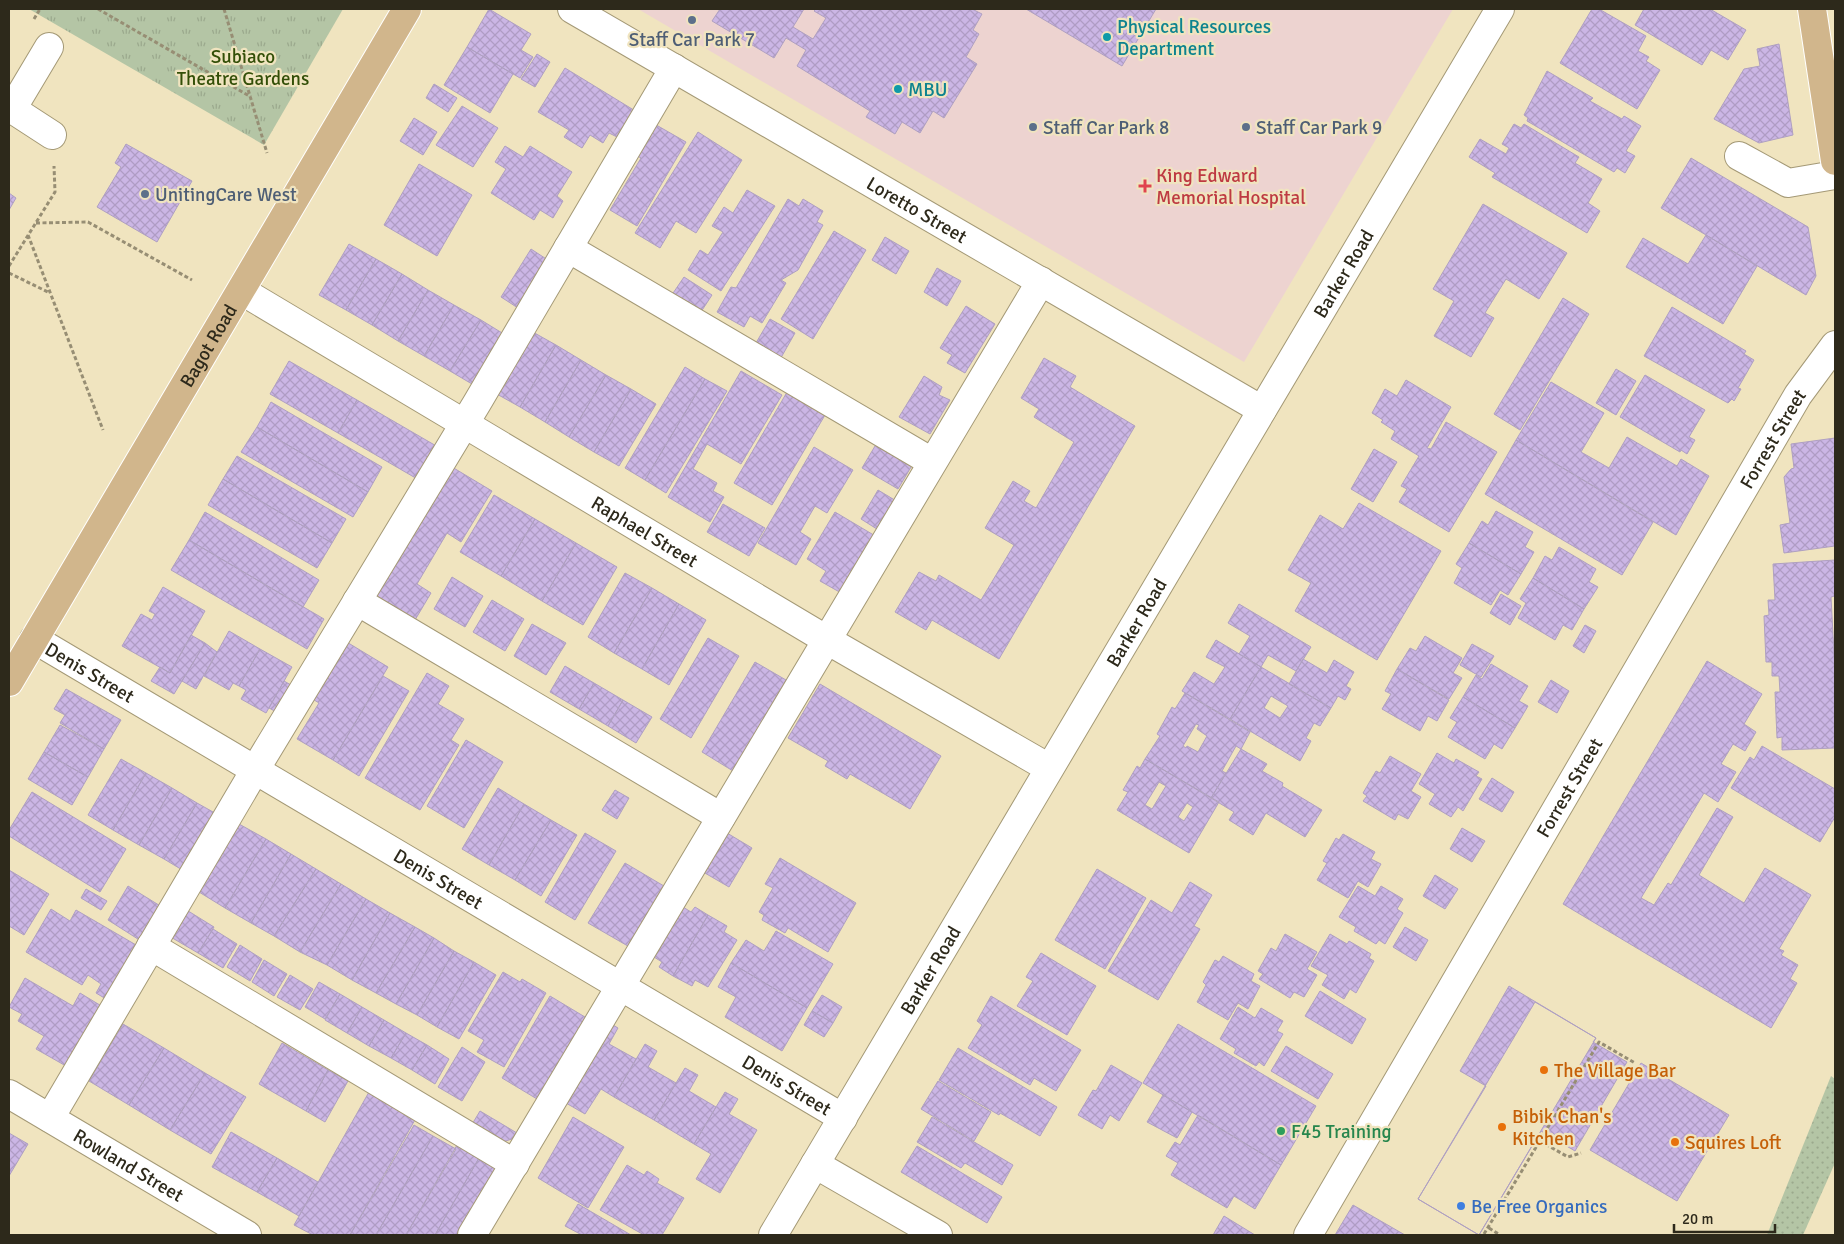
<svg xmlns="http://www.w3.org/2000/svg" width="1844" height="1244" viewBox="0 0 1844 1244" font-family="Signika,sans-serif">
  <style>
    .medical { fill: #edd3d0 }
    .grass { fill: url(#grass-dots) }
    .park { fill: url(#park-tufts) }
    .building { fill: url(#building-cross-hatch); stroke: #afa0c1; fill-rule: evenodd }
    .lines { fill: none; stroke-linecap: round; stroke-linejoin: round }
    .minor-casing { stroke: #a49976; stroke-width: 30 }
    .major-casing { stroke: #fff; stroke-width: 30 }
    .path { stroke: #978e74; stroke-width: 3; stroke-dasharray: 4 2.5; stroke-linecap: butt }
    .minor { stroke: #fff; stroke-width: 28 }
    .major { stroke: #d1b68c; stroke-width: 28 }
    .service-dot { fill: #5c6f8a; stroke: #f0e4bf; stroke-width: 2 }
    .culture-dot { fill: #0f9aa8; stroke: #f0e4bf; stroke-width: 2 }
    .health-dot { fill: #e0444e; stroke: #f0e4bf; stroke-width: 2 }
    .food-dot { fill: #e8710a; stroke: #f0e4bf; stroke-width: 2 }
    .leisure-dot { fill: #2e9e5b; stroke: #f0e4bf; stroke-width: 2 }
    .shop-dot { fill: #3f7fe0; stroke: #f0e4bf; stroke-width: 2 }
    .labels { text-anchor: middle; stroke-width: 4.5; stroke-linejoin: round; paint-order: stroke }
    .culture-label { font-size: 19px; fill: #0d838f; stroke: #f0e4bf; text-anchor: start }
    .service-label { font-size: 19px; fill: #4e5e75; stroke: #f0e4bf; text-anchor: start }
    .park-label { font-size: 19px; fill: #334f08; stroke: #f0e4bf }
    .health-label { font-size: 19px; fill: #be3a42; stroke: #f0e4bf; text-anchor: start }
    .street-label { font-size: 19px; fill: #2d291b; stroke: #f0e4bf }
    .food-label { font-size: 19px; fill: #c56008; stroke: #f0e4bf; text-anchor: start }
    .leisure-label { font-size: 19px; fill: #27864d; stroke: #f0e4bf; text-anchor: start }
    .shop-label { font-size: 19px; fill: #366cbe; stroke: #f0e4bf; text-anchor: start }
  </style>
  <defs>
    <pattern id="grass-dots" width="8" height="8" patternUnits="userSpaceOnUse" patternTransform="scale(1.25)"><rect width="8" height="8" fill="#b4c5a5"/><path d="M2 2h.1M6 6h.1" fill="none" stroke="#9ba98d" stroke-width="1.8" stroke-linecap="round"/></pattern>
    <pattern id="park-tufts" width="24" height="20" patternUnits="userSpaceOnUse" patternTransform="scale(1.25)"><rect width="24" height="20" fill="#b4c5a5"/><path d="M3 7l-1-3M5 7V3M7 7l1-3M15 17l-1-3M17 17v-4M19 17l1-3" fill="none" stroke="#9ba98d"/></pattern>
    <pattern id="building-cross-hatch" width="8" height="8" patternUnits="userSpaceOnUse" patternTransform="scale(1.25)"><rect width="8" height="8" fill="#cbb6e5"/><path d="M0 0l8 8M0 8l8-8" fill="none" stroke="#af9cc4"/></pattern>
  </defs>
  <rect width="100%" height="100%" fill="#f0e4bf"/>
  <path class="medical" d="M638,9H1453L1244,362Z"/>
  <path class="grass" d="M1831,1076L1835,1079V1163L1803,1235H1767Z"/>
  <path class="park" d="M29,9H343L264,145Z"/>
  <path class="building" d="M489,9L531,34L521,50L533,57L520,78L467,47Z
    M720,9H804L793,27L813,39L826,18L814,11L816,9H972L982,14L973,30L979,34L966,57L977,64L944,118L933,111L920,133L902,122L895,134L866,117L870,111L797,66L806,50L786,38L774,58L712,21Z
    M1026,9H1156L1122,66Z
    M1592,9H1599L1646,36L1638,51L1649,57L1646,61L1660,70L1637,109L1560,63Z
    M1644,9H1710L1746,30L1728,60L1711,50L1702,65L1635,25Z
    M1779,44L1793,135L1759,143L1714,119L1744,69L1760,66L1757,49Z
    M467,47L513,74L490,113L444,85Z
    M537,54L550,62L535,87L521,79Z
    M565,68L637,112L621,139L609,133L603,143L590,135L582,148L564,137L569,130L538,112Z
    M1547,71L1593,98L1590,101L1622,119L1624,116L1641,126L1626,151L1635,156L1625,173L1617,168L1614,172L1527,121L1528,118L1524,115Z
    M434,84L457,98L448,112L426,98Z
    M462,106L498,128L473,167L436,145Z
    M414,118L437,132L423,155L400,141Z
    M651,122L686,142L637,226L610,210L641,158L632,153Z
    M1514,124L1521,128L1524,124L1579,157L1575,163L1602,179L1588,203L1600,211L1587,233L1492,177L1495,173L1469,157L1480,139L1506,154L1509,148L1502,144Z
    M698,132L742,160L696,233L676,221L660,248L635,233Z
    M126,144L192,181L157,242L97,207L121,167L115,163Z
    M505,146L523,157L530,146L572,172L557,196L563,201L553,218L540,210L534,220L491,193L506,169L495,162Z
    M1691,158L1808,227L1816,276L1806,295L1661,208Z
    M419,164L472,195L437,256L384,225Z
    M747,190L775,206L721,291L688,270L700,250L708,255L723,232L712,226L724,207L733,213Z
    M9,193L16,198L9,210Z
    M788,199L799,206L803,199L823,211L817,222L823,225L798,270L781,280L786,283L762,323L750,316L744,327L717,312L731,287L736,288Z
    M1483,204L1567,253L1539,299L1506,279L1485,313L1494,318L1471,357L1434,336L1454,301L1433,289Z
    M834,231L866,250L813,339L781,319Z
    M1706,235L1757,266L1723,324L1626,267L1643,238L1688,264Z
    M885,237L909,251L896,274L872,260Z
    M349,244L376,259L346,310L319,295Z
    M531,249L551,262L521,310L501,297Z
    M376,259L402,274L372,325L346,310Z
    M937,268L961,281L947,306L924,292Z
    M402,274L428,290L398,341L372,325Z
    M684,277L712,295L697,318L669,299Z
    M428,290L454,305L424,356L398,341Z
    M1563,298L1589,314L1520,430L1494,414Z
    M454,305L481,320L450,371L424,356Z
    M966,306L995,324L965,373L947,363L952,355L940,348Z
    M1672,307L1746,351L1744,354L1754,360L1738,388L1741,389L1734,401L1732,399L1728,403L1644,356Z
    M770,319L795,333L778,363L753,348Z
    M481,320L507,336L477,387L450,371Z
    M531,331L556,345L520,407L495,393Z
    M556,345L581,360L545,422L520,407Z
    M1044,358L1076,376L1070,387L1135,426L999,659L932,620L926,630L895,612L919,572L936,581L939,575L981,600L1014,545L985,528L1013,481L1030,491L1024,501L1036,508L1074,442L1034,417L1039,409L1021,398Z
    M581,360L606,375L569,437L545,422Z
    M289,361L357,400L338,433L270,394Z
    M685,367L705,379L645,480L625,468Z
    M1616,369L1636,381L1616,415L1596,403Z
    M741,371L782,395L741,464L707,444L693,469L717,483L713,491L724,497L710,522L668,497Z
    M606,375L631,389L594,452L569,437Z
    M1645,375L1705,410L1689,437L1695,440L1687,454L1681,450L1680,452L1620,417Z
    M924,376L942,387L939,395L950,400L930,434L899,417Z
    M705,379L727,391L666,493L645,480Z
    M1406,380L1451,407L1427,448L1431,449L1446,422L1497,452L1449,532L1399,502L1407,489L1401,486L1419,456L1391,439L1395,431L1381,422L1383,420L1372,413L1385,389L1397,396Z
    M1551,382L1604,413L1581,452L1609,468L1627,437L1677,466L1681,459L1709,476L1676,535L1516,440Z
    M790,387L828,410L772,505L734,483Z
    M631,389L656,404L619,466L594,452Z
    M357,400L438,447L419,480L338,433Z
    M271,402L382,467L368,492L257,427Z
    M257,427L368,492L353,517L241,452Z
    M1835,438V546L1784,553L1780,525L1790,523L1784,477L1791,469L1794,468L1791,444Z
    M1516,440L1653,522L1622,575L1485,494Z
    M878,441L914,462L898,489L862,468Z
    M814,447L853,470L827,513L815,506L800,532L811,539L796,565L758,543Z
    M1374,449L1397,462L1373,502L1351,489Z
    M237,456L346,519L332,543L223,479Z
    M452,467L492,491L461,542L447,533L417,584L431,593L415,620L375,597Z
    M223,479L332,543L317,568L208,505Z
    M878,490L898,502L880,531L861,519Z
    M494,495L535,519L501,576L460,552Z
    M1359,503L1441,551L1377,660L1295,611L1311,583L1288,570L1320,515L1343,529Z
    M723,504L765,528L749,556L707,532Z
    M1496,511L1533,532L1525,547L1534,552L1521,574L1469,543L1482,521L1488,525Z
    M205,512L319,580L303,607L189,540Z
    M835,512L877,537L843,594L820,581L826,571L807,559Z
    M535,519L576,543L542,601L501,576Z
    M189,540L324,619L307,649L171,570Z
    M576,543L617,567L583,625L542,601Z
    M1469,543L1521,574L1508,595L1500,590L1491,605L1454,583L1462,568L1456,564Z
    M1559,547L1596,569L1589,582L1598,587L1584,609L1533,578L1545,556L1552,560Z
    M1835,560V596L1831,597L1835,672V748L1782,750V737L1777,738L1775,692H1780L1779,676H1772V662H1766L1764,616L1769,615L1768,600H1775L1773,564Z
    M625,573L652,588L614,653L588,637Z
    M452,577L483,596L465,627L434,609Z
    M1533,578L1584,609L1572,630L1563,625L1555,640L1518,618L1526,603L1520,599Z
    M163,587L205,611L170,673L122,646L141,614L152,620L155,614L149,611Z
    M652,588L679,604L642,669L614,653Z
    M1501,594L1521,606L1510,625L1490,613Z
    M492,600L524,619L505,651L473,632Z
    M679,604L706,620L669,685L642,669Z
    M1239,604L1311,647L1296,671L1268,655L1261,667L1239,654L1250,636L1228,623Z
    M532,624L566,643L546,675L514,656Z
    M1585,625L1596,631L1584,653L1573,646Z
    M229,631L260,649L239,686L233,683L229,690L204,676Z
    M191,635L205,643L174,694L151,681L160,667L170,673Z
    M1425,636L1462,658L1453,673L1462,678L1449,699L1397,669L1410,648L1416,651Z
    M708,638L739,656L691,738L660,719Z
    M1216,640L1261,667L1230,719L1182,691L1194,672L1214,684L1225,667L1206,657Z
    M345,641L388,667L333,760L297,739L319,703L311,698Z
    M205,643L217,652L196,689L182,681Z
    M1472,644L1494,656L1481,677L1460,665Z
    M260,649L292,667L266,713L241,699L246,690L239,686Z
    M1303,659L1327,673L1334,660L1354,672L1346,686L1351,689L1345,700L1338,696L1331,708L1289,684Z
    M1707,661L1762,694L1744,724L1756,732L1745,751L1733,744L1721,764L1736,772L1718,802L1704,793L1641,898L1654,905L1668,883L1671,885L1717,808L1733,817L1699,875L1744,903L1765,868L1811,895L1779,949L1784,951L1781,955L1798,965L1790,979L1797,983L1771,1028L1563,904Z
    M755,662L786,680L733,771L702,752Z
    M1491,664L1528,686L1519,701L1528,706L1515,728L1463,697L1476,675L1482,679Z
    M565,666L594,683L579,709L550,692Z
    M1261,667L1331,708L1320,726L1314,723L1306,738L1311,741L1300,761L1230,719ZM1271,696L1288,706L1280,718L1264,708Z
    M1397,669L1449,700L1437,721L1428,716L1420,731L1382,709L1391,694L1385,691Z
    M427,673L449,686L438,704L464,719L451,740L459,745L420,810L365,778Z
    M383,676L409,691L359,776L333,760Z
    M1551,680L1569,691L1557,713L1538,702Z
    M284,681L298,689L282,715L269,708Z
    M594,683L623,700L608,726L579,709Z
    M820,684L941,756L910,809L850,774L847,779L825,766L828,761L788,738Z
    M66,689L121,720L104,749L60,723L65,715L54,709Z
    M1185,693L1250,732L1241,749L1236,746L1222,771L1226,773L1211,798L1145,759L1160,736L1157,734L1172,707L1175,709ZM1196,724L1199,725L1197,729L1207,736L1198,752L1187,746L1186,748L1183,746Z
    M1463,697L1515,728L1502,749L1494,744L1485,759L1448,737L1457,722L1450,718Z
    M623,700L652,717L636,743L608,726Z
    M60,725L104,749L88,777L44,752Z
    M466,740L503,762L464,828L427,806Z
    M1762,746L1835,789V817L1820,842L1731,788L1750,757L1754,760Z
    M1241,749L1267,764L1262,771L1283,783L1282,786L1322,810L1305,837L1266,813L1253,835L1229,820L1234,812L1211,798Z
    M44,752L88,777L72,805L28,779Z
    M1437,753L1454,763L1456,759L1479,772L1476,776L1482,779L1463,811L1458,807L1451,817L1429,804L1435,794L1419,784Z
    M1390,756L1421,774L1411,791L1421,797L1408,819L1398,814L1395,820L1363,801L1367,796L1363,793L1376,771L1380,773Z
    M121,759L146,773L113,830L88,815Z
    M1145,759L1219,802L1189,853L1117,810L1128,792L1123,790L1137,766L1140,768ZM1159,782L1166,786L1152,809L1145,805ZM1187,803L1193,807L1184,821L1178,817Z
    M146,773L172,788L139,845L113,830Z
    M1492,778L1514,792L1502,812L1479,799Z
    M172,788L197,803L164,859L139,845Z
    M498,788L524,804L489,865L462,849Z
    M615,790L629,798L617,819L602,810Z
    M32,792L126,849L100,892L9,836V830Z
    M197,803L222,817L189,874L164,859Z
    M524,804L551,820L515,880L489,865Z
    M551,820L577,835L541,896L515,880Z
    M239,824L266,839L225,908L199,892Z
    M1462,828L1485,841L1472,862L1450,849Z
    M722,830L752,848L729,887L698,869Z
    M585,833L616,851L575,920L545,902Z
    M1343,834L1375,852L1371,859L1381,864L1368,887L1358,881L1348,898L1317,880L1327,863L1323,861L1336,838L1339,840Z
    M266,839L291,854L251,923L225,908Z
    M291,854L316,869L274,936L251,923Z
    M780,858L856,903L828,952L788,928L785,933L762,920L764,915L759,912L773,888L765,884Z
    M625,863L669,889L633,949L588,923Z
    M316,869L341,884L300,952L274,936Z
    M1097,869L1146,898L1105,969L1055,940Z
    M9,870L49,894L24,935L9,926Z
    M1435,875L1458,889L1445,909L1423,896Z
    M1190,882L1212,895L1194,926L1200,929L1158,1000L1108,971L1151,900L1172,913Z
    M341,884L366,899L327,965L300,952Z
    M128,886L162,907L141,941L108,920Z
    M1358,886L1375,896L1381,886L1403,899L1397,909L1403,913L1385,944L1379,940L1376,944L1354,931L1356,927L1339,917Z
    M86,889L107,901L101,910L81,898Z
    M366,899L390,913L352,980L327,965Z
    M675,902L691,912L695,907L708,915L673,976L659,967L662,962L646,952Z
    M51,909L70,921L76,910L143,949L111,1002L96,993L101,984L88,975L82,985L26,952Z
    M185,909L214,927L198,953L169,936Z
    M390,913L415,927L376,993L352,980Z
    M708,915L727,926L724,932L737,940L708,987L695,980L692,986L673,976Z
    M415,927L434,938L396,1004L376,993Z
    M1405,927L1428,940L1416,961L1393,947Z
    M213,929L237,944L223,968L198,953Z
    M776,931L833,964L807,1008L731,963L746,940L764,951Z
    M1285,934L1317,952L1307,969L1317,975L1304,997L1294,992L1290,998L1259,979L1263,974L1258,971L1271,948L1276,951Z
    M1330,934L1347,944L1349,941L1371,954L1369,958L1374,961L1356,993L1350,989L1344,999L1322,985L1328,975L1311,966Z
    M434,938L454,951L417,1015L396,1004Z
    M240,945L262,959L250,981L227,967Z
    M454,951L474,962L437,1027L417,1015Z
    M1041,953L1096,986L1067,1035L1017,1006L1033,981L1026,977Z
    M1223,956L1254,974L1251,981L1260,986L1248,1009L1238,1003L1228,1020L1197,1002L1206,985L1203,982L1215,960L1219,962Z
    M264,960L287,974L274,996L252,982Z
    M474,962L496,975L459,1039L437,1027Z
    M731,963L807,1008L782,1051L725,1017L736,997L718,987Z
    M503,972L520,982L522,979L546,993L504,1067L477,1052L484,1040L468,1031Z
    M290,975L313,989L300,1010L277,997Z
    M25,978L73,1006L80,993L108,1010L73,1070L36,1049L44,1036L18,1021L22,1014L9,1007Z
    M319,982L340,994L325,1019L305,1007Z
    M1509,986L1596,1038L1593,1042L1627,1062L1575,1151L1541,1131L1479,1235L1418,1199L1486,1086L1460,1071Z
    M1320,991L1366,1019L1352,1044L1305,1016Z
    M340,994L362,1007L347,1033L325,1020Z
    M822,995L842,1007L833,1023L812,1011Z
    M550,996L590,1020L542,1102L502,1078Z
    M991,996L1081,1050L1056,1091L1034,1078L1030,1085L968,1048L982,1025L977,1021Z
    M1535,1002L1596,1038L1479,1235L1418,1199Z
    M362,1007L384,1020L369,1046L347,1033Z
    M1238,1007L1255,1018L1261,1008L1283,1021L1277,1031L1283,1034L1264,1066L1259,1062L1256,1066L1234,1053L1236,1049L1220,1039Z
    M812,1011L833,1023L824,1037L804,1025Z
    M384,1020L406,1033L391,1058L369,1046Z
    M605,1020L618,1028L609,1044L636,1059L614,1097L601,1089L585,1114L559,1099Z
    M123,1024L164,1048L129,1105L89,1081Z
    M1178,1024L1316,1106L1281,1165L1143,1083Z
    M406,1033L427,1045L412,1070L391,1058Z
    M282,1043L328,1070L306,1111L259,1084Z
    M645,1044L657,1051L648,1067L676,1083L654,1120L614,1097Z
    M427,1045L449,1059L435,1084L412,1070Z
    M1286,1046L1333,1074L1318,1099L1271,1071Z
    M462,1047L485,1062L462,1101L438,1087Z
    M164,1048L205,1073L170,1130L129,1105Z
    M958,1048L1057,1107L1040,1136L1000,1113L999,1115L939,1080Z
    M1641,1063L1729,1115L1677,1201L1590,1150Z
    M1111,1065L1142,1083L1119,1121L1110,1115L1102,1129L1078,1115L1093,1090L1096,1091Z
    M685,1068L698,1075L689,1091L716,1107L694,1144L654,1120Z
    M328,1070L348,1081L325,1122L306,1111Z
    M205,1073L246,1097L211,1154L170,1130Z
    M938,1081L991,1112L974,1141L921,1109Z
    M369,1092L416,1118L350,1235H313L294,1225Z
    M725,1092L738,1099L729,1114L757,1130L720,1193L696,1179L711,1154L694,1144Z
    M1163,1095L1192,1112L1177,1138L1147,1122Z
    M480,1111L522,1136L499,1143L471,1126Z
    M1198,1115L1281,1165L1255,1209L1234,1196L1227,1208L1171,1175L1178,1163L1166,1156L1175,1142L1180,1145Z
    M573,1117L624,1147L588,1208L538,1178Z
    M932,1117L1013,1165L1002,1185L965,1163L961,1168L917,1142Z
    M414,1125L433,1136L376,1235H350Z
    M231,1132L277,1158L257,1192L212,1167Z
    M9,1133L28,1144L9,1176Z
    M433,1136L456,1149L406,1235H376Z
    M457,1145L479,1158L435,1235H406Z
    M917,1146L1002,1197L987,1223L901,1172Z
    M277,1158L318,1182L299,1216L257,1192Z
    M479,1158L501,1170L463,1235H435Z
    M627,1165L644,1175L647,1171L659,1179L657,1183L684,1198L662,1235H644L600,1210Z
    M578,1204L631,1235H582L565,1226Z
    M1353,1205L1405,1235H1335Z
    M1224,1216L1255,1235H1213Z"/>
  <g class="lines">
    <g class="minor-casing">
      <g id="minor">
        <path id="s1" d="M572,9L1262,410"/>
        <path d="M49,47L12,109L52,135"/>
        <path d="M1739,156L1788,183L1835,175"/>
        <path d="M568,248L932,462"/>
        <path id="s2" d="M242,291L827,640L1049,768"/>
        <path d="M357,601L721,817"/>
        <path id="s3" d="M34,639L843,1118"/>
        <path d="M151,946L515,1164"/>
        <path id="s4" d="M9,1094L247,1235"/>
        <path d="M50,1118L255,770L477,403L674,68"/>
        <path d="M815,1164L938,1235"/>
        <path d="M472,1235L1041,281"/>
        <path id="s5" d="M773,1235L1500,9"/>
        <path id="s6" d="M1308,1235L1798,395L1835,345"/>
      </g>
    </g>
    <g class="major-casing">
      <g id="major">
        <path d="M1812,9L1835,161"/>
        <path id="s7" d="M9,682L407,9"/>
      </g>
    </g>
    <path class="path" d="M98,9L251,97
      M224,9L267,153
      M34,19L40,9
      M36,223L88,222L192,280
      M28,235L103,430
      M9,266L55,192L54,166
      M9,273L50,293
      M1540,1141L1568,1157L1581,1153
      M1489,1228L1500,1235
      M1484,1234L1599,1042L1635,1063"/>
    <use href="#minor" class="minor"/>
    <use href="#major" class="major"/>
  </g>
  <g class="service-dot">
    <circle cx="692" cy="20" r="5"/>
    <circle cx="1033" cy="127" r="5"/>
    <circle cx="1246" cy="127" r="5"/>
    <circle cx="145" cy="194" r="5"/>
  </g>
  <g class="culture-dot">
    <circle cx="1107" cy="37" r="5"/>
    <circle cx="898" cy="89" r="5"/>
  </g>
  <path class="health-dot" d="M1142.5 178.5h5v5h5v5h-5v5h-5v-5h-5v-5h5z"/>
  <g class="food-dot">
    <circle cx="1544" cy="1070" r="5"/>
    <circle cx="1502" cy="1127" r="5"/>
    <circle cx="1675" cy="1142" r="5"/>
  </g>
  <circle class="leisure-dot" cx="1281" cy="1131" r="5"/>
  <circle class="shop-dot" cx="1461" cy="1206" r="5"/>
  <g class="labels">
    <g class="culture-label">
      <text x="1117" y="33">Physical Resources<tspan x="1117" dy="22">Department</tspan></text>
      <text x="908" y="96">MBU</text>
    </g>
    <g class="service-label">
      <text x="692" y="46" text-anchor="middle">Staff Car Park 7</text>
      <text x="1043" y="134">Staff Car Park 8</text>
      <text x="1256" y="134">Staff Car Park 9</text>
      <text x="155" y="201">UnitingCare West</text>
    </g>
    <g class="park-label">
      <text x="243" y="63">Subiaco<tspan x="243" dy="22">Theatre Gardens</tspan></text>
    </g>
    <g class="health-label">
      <text x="1156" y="182">King Edward<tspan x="1156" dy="22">Memorial Hospital</tspan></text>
    </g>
    <g class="street-label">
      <text dy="7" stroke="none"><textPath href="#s1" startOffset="399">Loretto Street</textPath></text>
      <text dy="7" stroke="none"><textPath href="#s5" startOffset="1118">Barker Road</textPath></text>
      <text dy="7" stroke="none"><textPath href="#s7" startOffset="391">Bagot Road</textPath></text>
      <text dy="7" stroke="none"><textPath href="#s6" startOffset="922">Forrest Street</textPath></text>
      <text dy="7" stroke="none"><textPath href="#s2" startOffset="469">Raphael Street</textPath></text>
      <text dy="7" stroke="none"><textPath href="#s5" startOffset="712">Barker Road</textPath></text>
      <text dy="7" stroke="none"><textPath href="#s3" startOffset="65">Denis Street</textPath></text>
      <text dy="7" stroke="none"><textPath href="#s6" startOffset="518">Forrest Street</textPath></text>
      <text dy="7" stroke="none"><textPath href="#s3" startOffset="470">Denis Street</textPath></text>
      <text dy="7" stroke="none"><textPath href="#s5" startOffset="308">Barker Road</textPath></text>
      <text dy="7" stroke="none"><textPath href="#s3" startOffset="875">Denis Street</textPath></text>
      <text dy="7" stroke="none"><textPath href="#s4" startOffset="139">Rowland Street</textPath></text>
    </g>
    <g class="food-label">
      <text x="1554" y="1077">The Village Bar</text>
      <text x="1512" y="1123">Bibik Chan's<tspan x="1512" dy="22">Kitchen</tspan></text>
      <text x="1685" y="1149">Squires Loft</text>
    </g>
    <g class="leisure-label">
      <text x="1291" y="1138">F45 Training</text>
    </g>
    <g class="shop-label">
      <text x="1471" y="1213">Be Free Organics</text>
    </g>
  </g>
  <rect width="1844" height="1244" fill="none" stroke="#2d291b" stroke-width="20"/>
  <path d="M1674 1224v8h101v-8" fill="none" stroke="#2d291b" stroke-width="2.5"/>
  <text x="1682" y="1224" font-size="15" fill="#2d291b" stroke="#f0e4bf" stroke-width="4" paint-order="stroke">20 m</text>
</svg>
